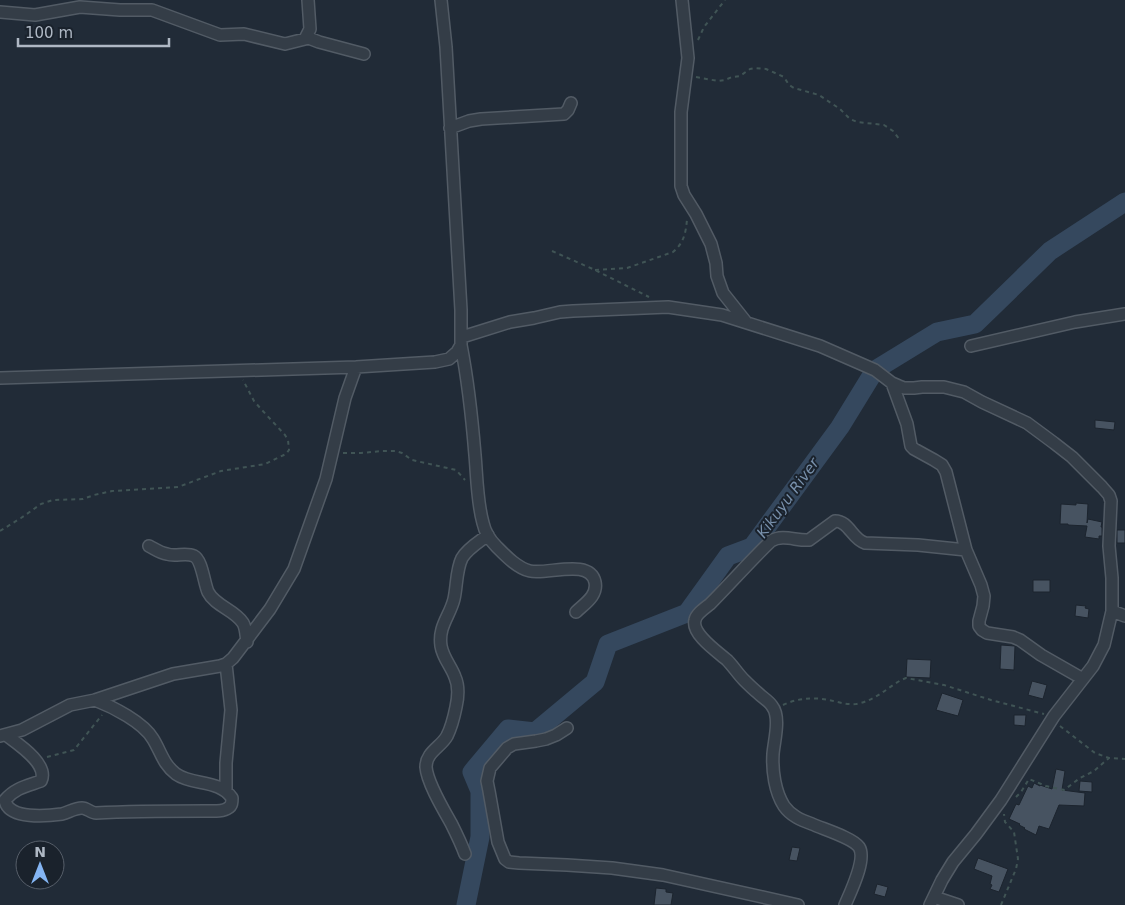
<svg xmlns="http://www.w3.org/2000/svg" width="1125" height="905" viewBox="0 0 1125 905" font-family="'DejaVu Sans',sans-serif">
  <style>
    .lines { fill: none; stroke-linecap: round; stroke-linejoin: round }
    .river { stroke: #35485e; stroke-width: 19 }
    .building { fill: #475361; stroke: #1c242e }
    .street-casing { stroke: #525b65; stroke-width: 14 }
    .path { stroke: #405455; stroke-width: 2; stroke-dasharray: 4 4; stroke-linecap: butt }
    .street { stroke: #343d47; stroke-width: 11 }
    .labels { text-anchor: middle; stroke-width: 4; stroke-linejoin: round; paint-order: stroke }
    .water-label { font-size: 15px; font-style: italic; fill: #7890ab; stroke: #1a222c }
  </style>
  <rect width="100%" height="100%" fill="#212b37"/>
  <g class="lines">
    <path class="river" d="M466,905L480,837V791L472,772L508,729L535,732L595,682L608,644L687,613L728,556L752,547L840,427L875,370L937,332L975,324L1050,251L1125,202"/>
  </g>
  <path class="building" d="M1095,420L1115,422L1114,430L1095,428Z
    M1076,503L1088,504L1087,523L1088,519L1102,522L1101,527H1102V536H1099V539L1085,537L1087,526L1068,525V524H1060L1061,504L1076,505Z
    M1117,530H1125V543H1117Z
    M1033,580H1050V592H1033Z
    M1076,605L1086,606L1085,608L1089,609L1088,618L1075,616Z
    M1001,645L1015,646L1014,670L1000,669Z
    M907,659L931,660L930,678L906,677Z
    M1032,681L1047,685L1043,699L1028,695Z
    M942,693L963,700L958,716L936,710Z
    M1014,715H1026L1025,726L1014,725Z
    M1056,769L1065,771L1062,790L1085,793L1084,806L1059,805L1049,829L1039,826L1036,835L1024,829L1025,828L1019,825L1020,824L1009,819L1016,804L1019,805L1028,786L1032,788L1034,783L1040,786V785L1052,789Z
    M1080,781L1092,782V792L1079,791Z
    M792,847L800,848L797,861L789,860Z
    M978,858L1008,869L999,892L990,889L992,885L990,884L992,876L974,869Z
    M877,884L888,887L885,897L874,894Z
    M656,888L666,889V892L673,893L671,905H654Z"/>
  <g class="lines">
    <g class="street-casing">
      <path id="street" d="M682,0L688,58L681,112V186L684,195L696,214L711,244L716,263L717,276L723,293L746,322
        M0,12L35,15L80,7L120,10H152L220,35L244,34L285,44L305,39L310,29L308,0
        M306,37L319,42L364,54
        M450,128L469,121L481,119L564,114L568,110L571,103
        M462,337L510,322L534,318L560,312L573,311L668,307L722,315L820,346L875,370L892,383L899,386L904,388H914L922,387H944L964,392L982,402L1027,423L1054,443L1072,457L1102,487L1109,495L1111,501L1109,546L1112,578V611L1104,645L1093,666L1054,716L1001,800L976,834L953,862L942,880L930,905
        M461,345C468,381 472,418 475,455C477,477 477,502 483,523C485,532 490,540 496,546C505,555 517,568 530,571C547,575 590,558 595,582C598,596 584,604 576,612
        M971,346L1075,322L1125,314
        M0,378L356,367L435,362L449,359L457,352L461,345V310L446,47L441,0
        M892,383L907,424L911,446L914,449L934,460L942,465L946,472L966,550L981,585L984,596L983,606L979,621V626L982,630L987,633L1013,637L1020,640L1041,655L1083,679
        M149,546C155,549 160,553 167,554C175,557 186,552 194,556C202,560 204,583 208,592C215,606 235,610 243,623C246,628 246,636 247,642
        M1112,611L1125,616
        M226,664L231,710L226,763V791
        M567,728L556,735L546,739L536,741L514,744L507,748L490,768L487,781L489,791L498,842L505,859L509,862L519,863L567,865L612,868L663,875L798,905
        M6,735C18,744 49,764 41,781C27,786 15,788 5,800C8,820 48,816 62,814C69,812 75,808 82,808C87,808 91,813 96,813C133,811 169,811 205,811C212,811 223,812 228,808C232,806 232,802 232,798C219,779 193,786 176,774C163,764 161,752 153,739C143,722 113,707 95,700
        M0,736L22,730L70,705L95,700L173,674L220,666L226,664L233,658L270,609L294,569L326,479L345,398L356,367
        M465,854C461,843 456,833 451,823C443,809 427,782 426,767C426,752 441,747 447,736C451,728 454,717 456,707C458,698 459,686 455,677C451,666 443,658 441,646C438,626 450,616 454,599C457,586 456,570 462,558C468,548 479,542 488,535
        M934,897L958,905
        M845,905C850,893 867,859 859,847C853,838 823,829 812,824C801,820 791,816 784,806C775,792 772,771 773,754C774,741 781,717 772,706C769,701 763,698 758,693C753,689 749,685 744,680C738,674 733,666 727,660C718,652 691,634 695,620C696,614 705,608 710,604C731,583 750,561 771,541C783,534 796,541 809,540L835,521C849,521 852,539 865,543L918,545L966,550"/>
    </g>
    <path class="path" d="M698,40L704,27L725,0
      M696,77L718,81L725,80L732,77L740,76L750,69L755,68L766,69L784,77L789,85L794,88L819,95L840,109L850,119L857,122L884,125L893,131L900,140
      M552,251L595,270L649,297
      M595,270L627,268L673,252C684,243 686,232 687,219
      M343,453H361L382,451H395L402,453L412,460L456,470L465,480
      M0,531L21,518L41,504L53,500L83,499L94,495L112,491L178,487L221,471L265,464L286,454L289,450L288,440L285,435L261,409L254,401L243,380
      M783,705C797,698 814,697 829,700C838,702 847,705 856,704C874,701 886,689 901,680L906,678L944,685L991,700L1044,714
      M1060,726L1095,753L1109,758L1125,759
      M47,757L74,750L102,715
      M1016,797L1021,792L1029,779L1046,786L1064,790L1080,778L1094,771L1109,758
      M1001,905L1016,869L1018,859L1014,832L1005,822L1004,814"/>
    <use href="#street" class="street"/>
  </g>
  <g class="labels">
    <g class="water-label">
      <text transform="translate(788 498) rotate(-54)" y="5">Kikuyu River</text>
    </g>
  </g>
  <g transform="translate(40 865)"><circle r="24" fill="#1a222c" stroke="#565e69"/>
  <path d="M0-4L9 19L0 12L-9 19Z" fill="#84b5f3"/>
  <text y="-8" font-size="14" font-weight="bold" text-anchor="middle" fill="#afb8c4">N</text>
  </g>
  <path d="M18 38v8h151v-8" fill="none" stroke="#afb8c4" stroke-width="2.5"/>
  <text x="25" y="38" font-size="15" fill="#afb8c4" stroke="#1a222c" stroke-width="4" paint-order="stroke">100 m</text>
</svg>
